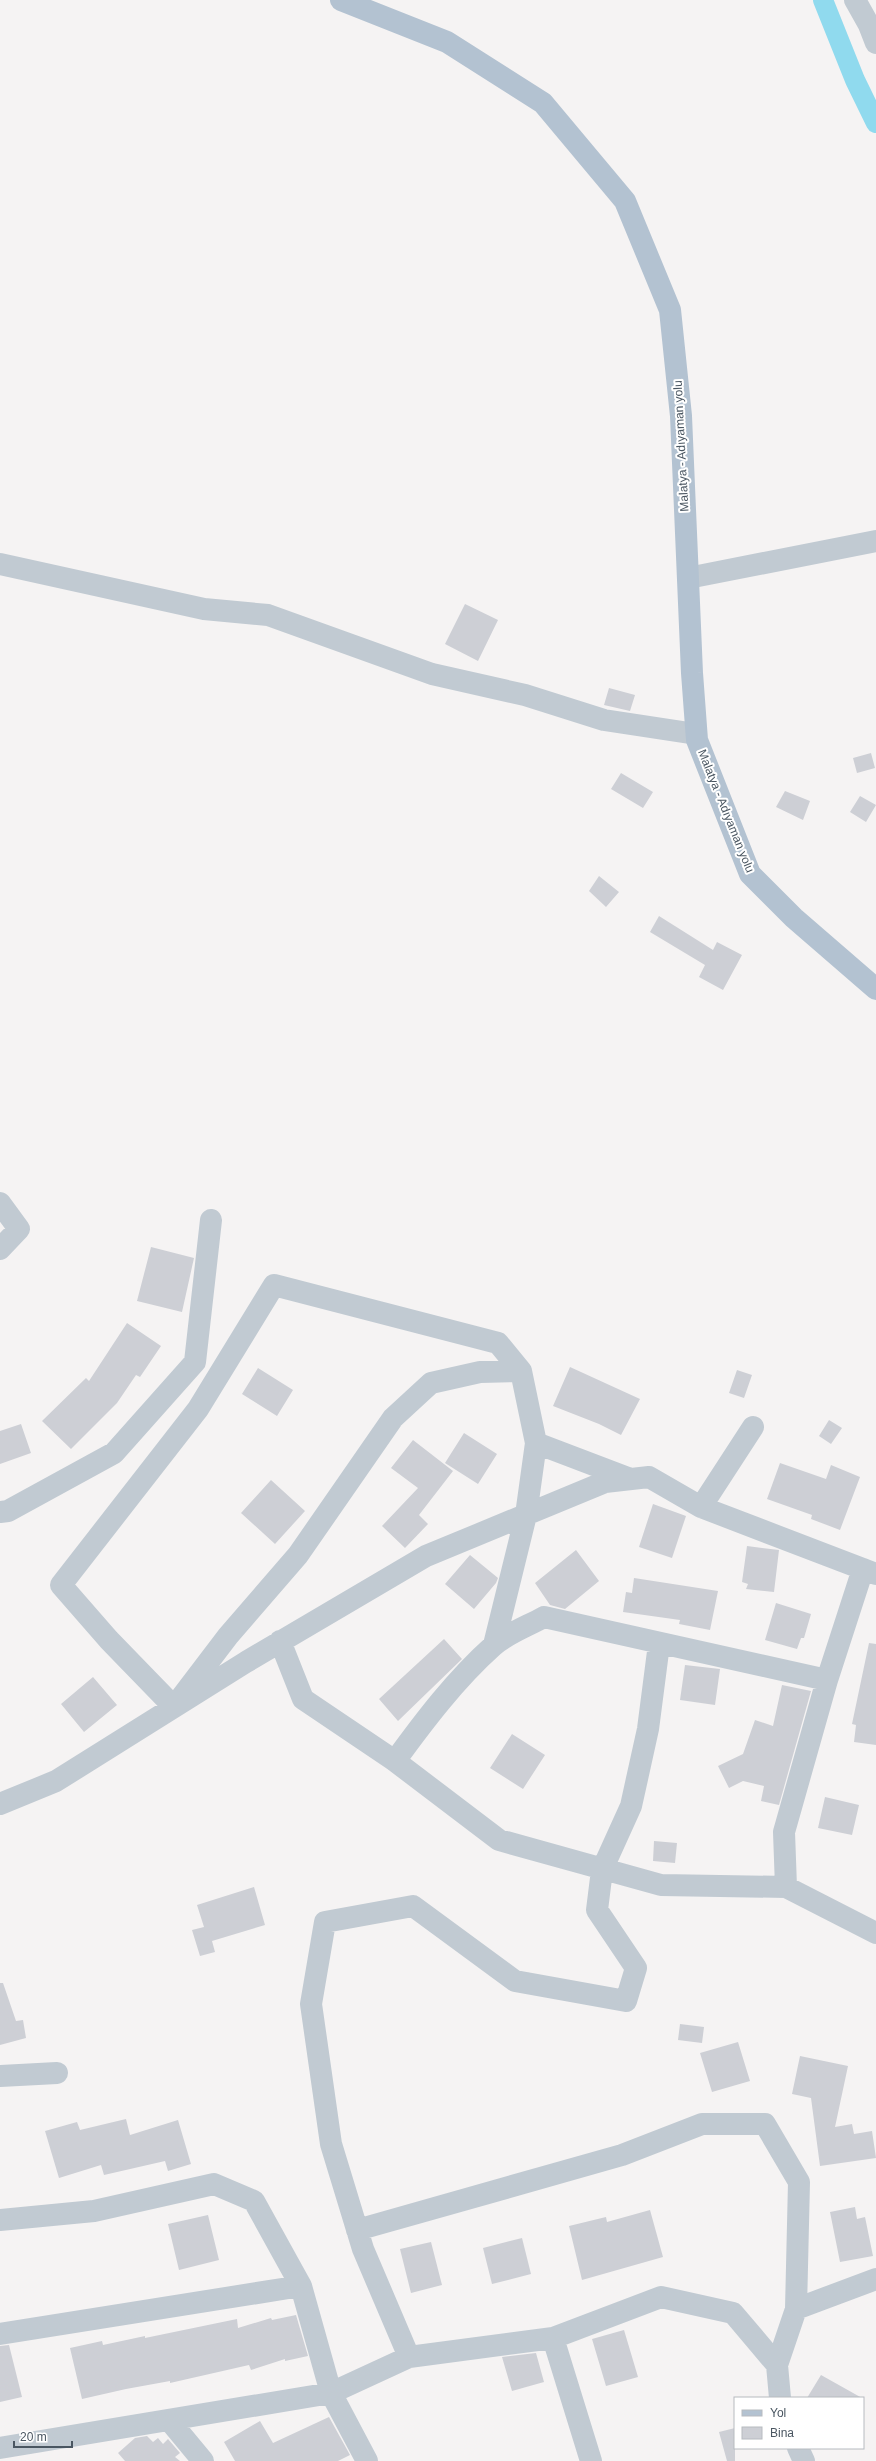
<svg xmlns="http://www.w3.org/2000/svg" width="876" height="2461" viewBox="0 0 876 2461" font-family="Helvetica,sans-serif">
  <style>
    .lines { fill: none; stroke-linecap: round; stroke-linejoin: round }
    .canal { stroke: #90daee; stroke-width: 20 }
    .building { fill: #cdcfd5 }
    .minor { stroke: #c1cad2; stroke-width: 22 }
    .major { stroke: #b3c2d1; stroke-width: 22 }
    .labels { text-anchor: middle; stroke-width: 4; stroke-linejoin: round; paint-order: stroke }
    .street-label { font-size: 12px; fill: #4a5661; stroke: #fff }
  </style>
  <rect width="100%" height="100%" fill="#f5f3f3"/>
  <g class="lines">
    <path class="canal" d="M823,0L855,80L876,123"/>
  </g>
  <path class="building" d="M465,604L498,620L478,661L445,644Z
    M609,688L635,695L630,711L604,705Z
    M871,753L875,768L857,773L853,758Z
    M621,773L653,792L643,808L611,789Z
    M785,791L810,801L803,820L776,807Z
    M860,796L876,805L866,822L850,812Z
    M599,876L619,892L606,907L589,891Z
    M659,916L713,950L717,942L742,955L723,990L699,977L705,965L650,932Z
    M151,1247L194,1258L182,1312L137,1301Z
    M127,1323L161,1346L140,1377L136,1375L117,1403L71,1449L42,1421L86,1378L89,1381Z
    M570,1367L640,1399L621,1435L599,1424L553,1406Z
    M258,1368L293,1390L277,1416L242,1394Z
    M737,1370L752,1375L744,1398L729,1393Z
    M829,1420L842,1428L831,1444L819,1436Z
    M21,1424L31,1453L0,1464V1431Z
    M464,1433L497,1454L478,1484L445,1463Z
    M413,1440L453,1471L419,1515L428,1524L405,1548L382,1526L418,1488L391,1468Z
    M780,1463L826,1479L831,1465L860,1477L840,1530L811,1519L812,1515L767,1499Z
    M271,1480L305,1511L275,1544L241,1513Z
    M653,1504L686,1516L672,1558L639,1547Z
    M747,1546L779,1550L774,1592L746,1589L748,1584L742,1582Z
    M576,1550L599,1581L565,1609L550,1605L535,1583Z
    M470,1555L498,1578L496,1583L474,1609L445,1584Z
    M634,1578L718,1591L710,1630L679,1624L680,1620L623,1612L626,1592L632,1593Z
    M776,1603L811,1614L804,1638H801L797,1649L765,1640Z
    M444,1639L462,1659L398,1721L379,1699Z
    M869,1643L876,1644V1745L854,1742L856,1725L852,1724Z
    M685,1665L720,1669L715,1705L680,1700Z
    M93,1677L117,1705L84,1732L61,1704Z
    M782,1685L811,1691L779,1805L761,1801L764,1786L743,1781L729,1788L718,1766L743,1754L755,1720L773,1726Z
    M512,1734L545,1755L523,1789L490,1768Z
    M825,1797L859,1805L852,1835L818,1828Z
    M654,1841L677,1843L675,1863L653,1861Z
    M254,1887L265,1925L212,1941L215,1952L200,1956L192,1930L204,1927L197,1905Z
    M0,1983H3L16,2021L23,2020L26,2038L0,2045Z
    M680,2024L704,2027L702,2043L678,2040Z
    M738,2042L750,2081L712,2092L700,2053Z
    M800,2056L848,2066L835,2127L852,2124L854,2134L872,2131L876,2158L820,2166L811,2098L792,2094Z
    M126,2119L130,2135L178,2120L191,2164L168,2171L165,2161L104,2175L101,2165L59,2178L45,2131L77,2122L80,2130Z
    M855,2207L857,2219L865,2217L873,2256L840,2262L830,2212Z
    M650,2210L663,2257L582,2280L569,2226L606,2217L607,2222Z
    M208,2215L219,2260L179,2270L168,2224Z
    M522,2238L531,2274L492,2284L483,2248Z
    M431,2242L442,2285L411,2293L400,2249Z
    M296,2315L308,2356L285,2361V2359L251,2370L249,2365L170,2383V2381L126,2389L82,2399L70,2348L102,2341L103,2345L145,2336V2338L237,2319L238,2328L271,2318L272,2320Z
    M624,2330L638,2377L606,2386L592,2339Z
    M9,2345L22,2397L0,2402V2346Z
    M536,2353L544,2382L512,2391L502,2357Z
    M821,2375L862,2398H807Z
    M329,2417L350,2455L338,2461H235L224,2442L260,2421L273,2443Z
    M735,2428V2461H727L719,2432Z
    M147,2436L153,2442L158,2438L163,2444L168,2439L180,2453L175,2457L180,2461H125L118,2453L135,2438Z"/>
  <g class="lines">
    <path class="minor" d="M855,0L869,25L876,43
      M0,564L204,609L268,615L432,674L525,695L604,720L696,734
      M688,578L876,541
      M0,1203L19,1229L0,1249
      M753,1427L701,1507L876,1574
      M536,1443L628,1478
      M0,1512L8,1511L114,1453L195,1362L211,1220
      M280,1641L303,1699L395,1761L499,1840L661,1885L786,1887L784,1832L827,1680L863,1569
      M494,1645L526,1515L536,1443L521,1371L498,1343L274,1285L198,1409L61,1585L109,1640L174,1707L228,1636L298,1555L393,1418L431,1383L480,1372L521,1371
      M395,1761C424,1721 456,1679 493,1646C506,1634 528,1626 544,1617L827,1680
      M0,1804L56,1781L246,1662L426,1556L605,1482L649,1477L701,1507
      M786,1887L876,1933
      M0,2076L57,2073
      M0,2220L94,2211L214,2184L254,2201L301,2286
      M357,2230L622,2155L702,2124H765L799,2182L796,2309
      M0,2334L301,2286L331,2393L409,2357L553,2338L661,2297L733,2313L777,2365
      M553,2338L591,2461
      M409,2357L363,2249L331,2144L311,2004L325,1922L413,1906L515,1981L626,2001L636,1968L597,1910L602,1870L631,1806L648,1729L659,1644
      M780,2398L777,2365L796,2309L876,2279
      M169,2420L203,2461
      M0,2448L331,2393L367,2461
      M798,2448L804,2461"/>
    <path class="major" d="M341,0L447,42L543,103L625,201L670,310L681,416L692,673L697,740L750,874L794,918L876,989"/>
  </g>
  <g class="labels">
    <g class="street-label">
      <text transform="translate(681 446) rotate(-93)" y="4">Malatya - Adıyaman yolu</text>
      <text transform="translate(726 811) rotate(68)" y="4">Malatya - Adıyaman yolu</text>
    </g>
  </g>
  <rect x="734" y="2397" width="130" height="52" fill="#ffffff" stroke="#b7bbc0"/>
  <rect x="742" y="2410" width="20" height="6" fill="#b3c2d1" stroke="#b7bbc0"/>
  <text x="770" y="2417" font-size="12" fill="#4a5661">Yol</text>
  <rect x="742" y="2427" width="20" height="12" fill="#cdcfd5" stroke="#b7bbc0"/>
  <text x="770" y="2437" font-size="12" fill="#4a5661">Bina</text>
  <path d="M14 2441v6h58v-6" fill="none" stroke="#4a5661" stroke-width="2"/>
  <text x="20" y="2441" font-size="12" fill="#4a5661" stroke="#ffffff" stroke-width="3" paint-order="stroke">20 m</text>
</svg>
